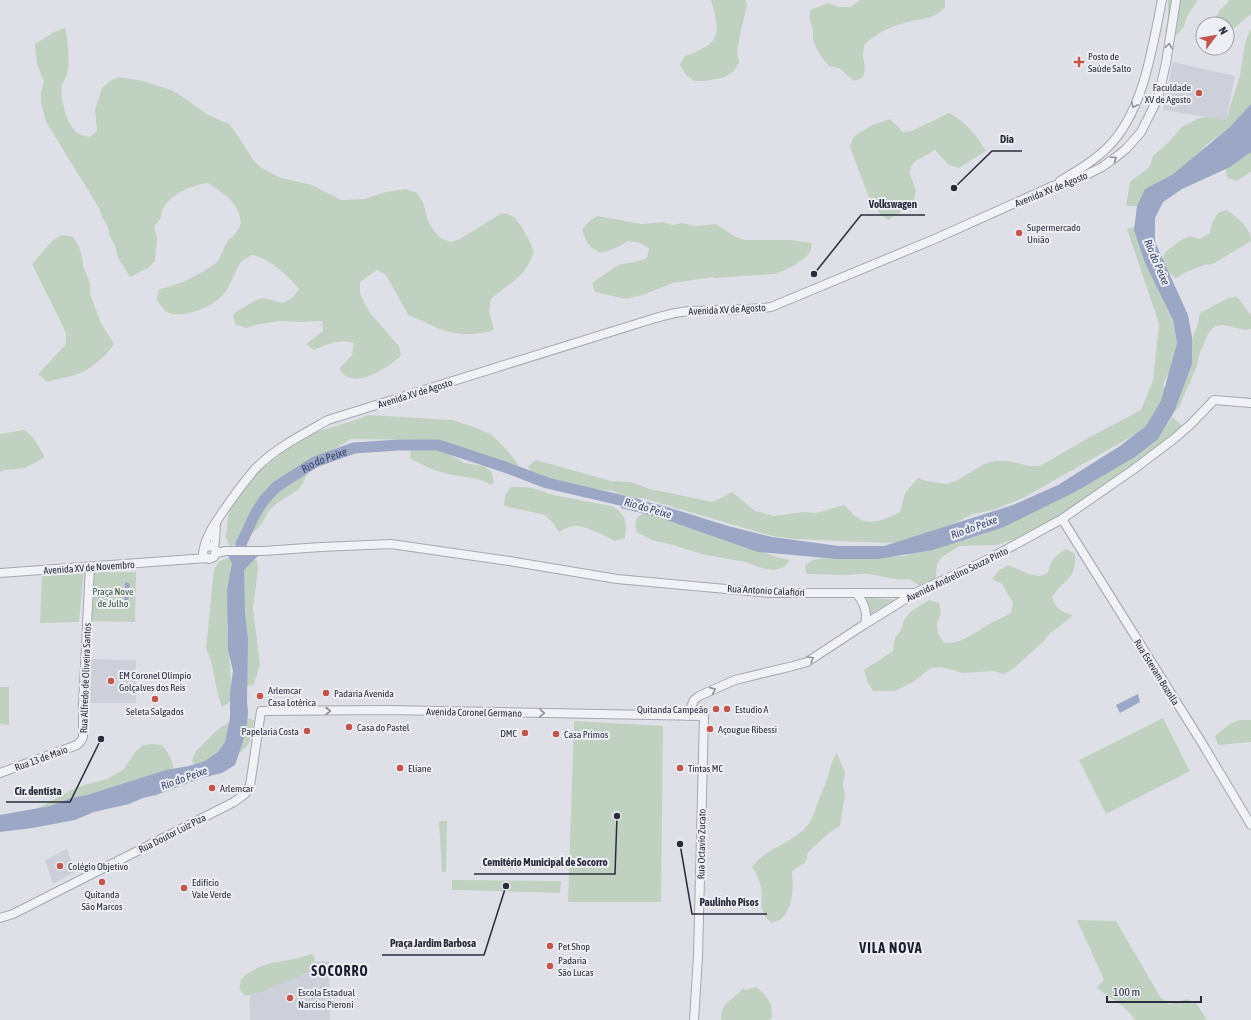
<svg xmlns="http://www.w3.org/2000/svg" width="1251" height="1020" viewBox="0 0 1251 1020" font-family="'Asap Condensed',sans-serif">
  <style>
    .built { fill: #cdcfd9 }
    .green { fill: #c1d1c1 }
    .water { fill: #9ca7c5 }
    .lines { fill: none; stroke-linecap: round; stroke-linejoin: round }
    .river { stroke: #9ca7c5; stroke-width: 11 }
    .tertiary-casing { stroke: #a5a6b1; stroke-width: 10 }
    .tertiary { stroke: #f1f2f6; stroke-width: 8 }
    .oneway { stroke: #8d8f9a }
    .poi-dot { fill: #c5544b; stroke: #eeeff5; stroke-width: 1.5 }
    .labels { text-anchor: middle; stroke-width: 4; stroke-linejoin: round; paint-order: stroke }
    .poi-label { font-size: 10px; fill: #292c3d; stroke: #eeeff5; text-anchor: start }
    .street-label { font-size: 10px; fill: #292c3d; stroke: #eeeff5 }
    .park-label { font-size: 10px; fill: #375838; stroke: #eeeff5 }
    .water-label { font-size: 11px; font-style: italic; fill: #36436e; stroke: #eeeff5 }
    .district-label { font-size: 14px; font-weight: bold; letter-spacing: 1px; fill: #1b1d2e; stroke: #eeeff5 }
    .leader { fill: none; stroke: #292c3d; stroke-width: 1.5 }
    .callout-dot { fill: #292c3d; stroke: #eeeff5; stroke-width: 1.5 }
    .callout-label { font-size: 11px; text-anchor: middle; font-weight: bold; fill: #292c3d; stroke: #eeeff5; stroke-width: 4; stroke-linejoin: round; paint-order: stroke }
  </style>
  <rect width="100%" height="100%" fill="#dfe0e7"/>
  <path class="built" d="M1173,62L1235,76L1226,120L1163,110Z
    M87,659L136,660V703H85Z
    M67,849L75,872L53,884L45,860Z
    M329,961L330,1020H250L249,975L278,963Z"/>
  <path class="green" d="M711,0H746L747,5L739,40L737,52L739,62L734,71L725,77L705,81H694L686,75L680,65L685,56C721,43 721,35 711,0Z
    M860,0H945V8C931,20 924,18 908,22C892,26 876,33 864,45L863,56L865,68L863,78L854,81L839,68L829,66L823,59L817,49L813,40V30L810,21V10L828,3L839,7H850Z
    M1168,0H1198L1187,16L1184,26L1178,34L1169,40L1165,31L1168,21Z
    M1230,0H1251V14L1227,34V24H1213L1219,11Z
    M65,28C68,38 70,64 67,74C66,78 63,81 62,85C60,99 67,129 81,135C84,136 87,136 90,137L97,131L95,110L102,88L110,81L119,77L143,81L171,90L180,95L208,115L229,124L236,133L254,161L262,168L281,178L312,185L341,200L364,199L386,192L406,189L417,193L423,202L428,221L434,231L440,238L451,242L460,239L502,213C505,214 509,214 512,216C520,220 531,243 534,252C531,259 528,267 523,272C514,283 501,289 491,299L489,311L494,330C473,337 449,335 429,324C422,321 417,318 409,316L386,275L377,270L360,282V293L365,304L370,313L399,346L401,356C389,366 362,386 346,376C343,375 341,371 339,369L352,355L354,343C337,339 329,344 314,350L306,344L323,331L322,321L302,322L279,321L255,325L246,328L235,324L233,314L254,301L263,298L283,303L293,297L299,289C287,275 270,259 252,255C248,257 244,259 241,262C234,272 231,287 221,297C211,307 186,317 172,314C164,312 161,306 157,300L159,289C176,286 190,279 204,271C208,268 213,266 217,262C222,256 223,247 228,241C234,234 243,228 240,218C236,198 222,194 208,183C193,185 172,193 164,207C161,211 162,215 160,219C158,222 156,224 154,227L157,238L155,261L148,268L130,277L118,258L115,246L110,237L108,227L102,217L99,208L46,122L41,103V93L44,82L37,64L35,44L54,32Z
    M1251,28V106L1230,128L1206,145L1186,168L1144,192L1137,206H1126L1130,182L1150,166L1153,156L1169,142L1182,127L1199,118L1207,117L1226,120L1240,75L1245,43Z
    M949,113C965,121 977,136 986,151L959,168L949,165L935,150L914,162L909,172L916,190L914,202L907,208L888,220L880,214L868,195L850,147L853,137L872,125L890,119L903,132L912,131Z
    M1251,143V172L1237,181L1227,178L1225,167Z
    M1226,210C1237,217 1251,227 1251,241L1213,264L1204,265L1186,272L1176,278L1168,272L1162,262L1165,252L1181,240L1190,236L1200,239L1210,233L1212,223L1218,213Z
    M597,216L642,224L662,222L673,225L682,223L695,226L716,224L734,236L745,240H791L812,243C811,246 811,250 810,252C805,261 784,271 775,274L714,278L713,277L673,283L645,294L626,299L595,292L592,283L618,265L638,261L647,258L649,248L640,243L628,241L618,247L601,253C588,247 587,243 582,230L588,222Z
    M1137,226L1145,260L1173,320L1177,343L1170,370L1163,385L1167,391L1150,426L1023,498L993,510L973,514L947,527L898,542L887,543L794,539L772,536L642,498H632L612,491L562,484H552L534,476L528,467L536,460L611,481L631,482L650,489L713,502L732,492L755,511L774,516L804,512L816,513L844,505C849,509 853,515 858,518C870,527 888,518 900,512L905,493L918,478L927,481L946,484L956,481L984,464L995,461H1008L1030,466H1040L1088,438L1141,410L1153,380L1159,324L1127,229Z
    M62,235L73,237L79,247L82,256L83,266L90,283V294L101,323L114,344C107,356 88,371 75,375C66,378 56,379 47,382L38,374L66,344V333L32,264L53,240Z
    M1237,297L1251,315V329L1245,330L1224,325L1215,326L1208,334L1199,355L1197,366L1179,407L1172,414L1179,372L1198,324L1200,313L1228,298Z
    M367,415L452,420L474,427L492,435L506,449L519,465L510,470L492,464L444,444L435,440H424L351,439L307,466C307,493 289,492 273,507C267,511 266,516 263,522C256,533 241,540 230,547L226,537L228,516L231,507L250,479L290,446L306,436L316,432L358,419Z
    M1172,417L1184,427L1175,437L1091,494L1084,501L1081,510L1073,516H1063L1054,519L1026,535L998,545L959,546L942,557L937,564L936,577L933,586L925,592L917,584L909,579C892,581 881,575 866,574C859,573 853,575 847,575C833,575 820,574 806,574L805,565L813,560L824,558L905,556L1158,439Z
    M24,430C33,434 39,448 45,457L25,468L5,470L0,472V434Z
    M420,443L439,448L464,463L483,466L491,471L494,481L491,485C477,476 464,478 448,474C436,471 420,465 410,458L411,448Z
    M511,487C524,486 537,488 549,494L611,506C626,514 627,521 625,538L615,541C605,536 588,527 577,526C570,526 564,529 559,532L553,523L545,515L504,506L505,495Z
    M649,510L777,557L790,560L784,567L774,570L765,569L745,562L701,554L673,545L652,540L636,532C634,519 637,516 649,510Z
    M1066,549L1075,554C1076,582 1065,577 1052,597C1056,609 1061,612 1073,615L1059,627L1050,633L1044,641L1014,668L1004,674L994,671L963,673L941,667L931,668L913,682L895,691H873L867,681L864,670L893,651L895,638L901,630L904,620L910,612L929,600L939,603L941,612L937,624L938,634L944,643C963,644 975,632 991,623C997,620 1004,617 1011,613L1013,603L1002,584L992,579L998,571L1008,565L1029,574L1039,576L1048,573C1051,560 1054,556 1066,549Z
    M228,558L233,559L227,626L232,692L231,701L222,707C214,687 215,667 206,648L214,569L220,561Z
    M247,559L257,560L258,570L253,608L260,665L254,684L244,687L242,562Z
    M43,571H84L79,622L40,623L42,574Z
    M93,572H136L135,622L87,621Z
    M863,597L899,600L871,617L868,607Z
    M0,687H9V725L0,724Z
    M244,717L254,720L252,737L247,746L240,753L215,769L196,770L192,761L195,752L218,729L235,719Z
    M1163,718L1190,771L1106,814L1079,760Z
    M1240,720H1251V742L1218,745L1215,736L1231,723Z
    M574,721L663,726L661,902H568Z
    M153,744L162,745C169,754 174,761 173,772L32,815L40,807L77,787L107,779L124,769L135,752L143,745Z
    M837,753L845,773L843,785L845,795L840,826L829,833L808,852L806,862L792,871C793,887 794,908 780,920C777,921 773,922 771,923C755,907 765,902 760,884C759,878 755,872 752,867C766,847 796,843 810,822C814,816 815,809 818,802C820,795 824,789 826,782C831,770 829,764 837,753Z
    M439,821H447L446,872H442Z
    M452,880L561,881L560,893L452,890Z
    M1077,920L1116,921L1161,998L1169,1004L1188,999L1197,1004L1207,1020H1135C1124,1003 1110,1000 1097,987L1104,980Z
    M313,954L315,960L310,970L300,976L273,986L264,991L245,996L239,989L241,979C258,964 272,963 294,959C300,958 306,955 313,954Z
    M756,987C768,998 772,1001 772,1017L769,1020H721C722,1017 721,1013 722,1010C726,1000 738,996 743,988L745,990Z"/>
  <path class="water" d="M1251,104V152L1230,167L1182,189L1163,202L1155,218V242L1188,315L1192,337V364L1174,412L1158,439L1135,457L1075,492L1004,527L933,550L878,559H837L758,552L661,518L621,508L625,496L667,507L728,526L772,537L839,546H884L1013,505L1058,485L1120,446L1146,426L1161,401L1177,343L1173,320L1145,263L1134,230L1137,206L1145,189L1172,175L1230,127Z
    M225,551H263L244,570L245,613L248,640L247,703C251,721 241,748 235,765L222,773L202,778L156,795L143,798L129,804L94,812L75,820L32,828L0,832V815L50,806L71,798L87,795L166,770L189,766L205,761L218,752L225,742L230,718V692L233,671L228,650L227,590L232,563Z
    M127,582L130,584L128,602L124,604L125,583Z
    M1138,694L1140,702L1120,713L1116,705Z"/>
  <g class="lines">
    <path class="river" id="s1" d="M239,562L241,544L255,514L264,500L276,487L315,462L354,448L399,445H438L505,467L547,483L637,504"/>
    <g class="tertiary-casing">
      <path id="tertiary" d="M1060,181C1077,171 1094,161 1108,147C1144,111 1152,48 1162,0
        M1062,519L1202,743L1251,825
        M214,547L215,541L216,523
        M204,548L210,546L214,547L216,551L214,557L209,559L205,557L203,554C204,539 214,525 222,513C233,497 244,481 257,467C276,448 305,433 328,420L649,320C662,316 675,312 689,311C716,309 743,311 771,307L937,238L1053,186L1076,180L1102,167L1116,157L1126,149L1141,132L1158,98L1166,63L1176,0
        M216,553L225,551H263L321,547L391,544L509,561L617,579L769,593H915
        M0,573L207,558
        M856,593C864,603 868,611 865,624
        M687,716L694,700L699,696L735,680L793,666L807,662L865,624L915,593L987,560L1062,519L1134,469L1175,438L1191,424L1214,400L1251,403
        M0,773L77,745L81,741L83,737V705L90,566
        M0,918L13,914L234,802L245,794L250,786L261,711L386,710L704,716L698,956L694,1020"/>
    </g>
    <use href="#tertiary" class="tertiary"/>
  </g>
  <defs><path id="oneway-chevron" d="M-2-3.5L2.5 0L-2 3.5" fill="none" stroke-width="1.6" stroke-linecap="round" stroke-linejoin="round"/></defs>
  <g class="oneway">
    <use href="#oneway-chevron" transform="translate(1169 46) rotate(-81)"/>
    <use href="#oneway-chevron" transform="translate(1134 105) rotate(116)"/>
    <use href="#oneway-chevron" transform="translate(1114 159) rotate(-35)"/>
    <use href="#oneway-chevron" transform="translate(811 659) rotate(-31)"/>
    <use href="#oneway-chevron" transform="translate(713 690) rotate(-24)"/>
    <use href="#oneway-chevron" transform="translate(328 711)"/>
    <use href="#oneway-chevron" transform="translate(542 713) rotate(1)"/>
  </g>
  <g class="poi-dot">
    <path d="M1077 56h4v4h4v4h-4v4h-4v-4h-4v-4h4z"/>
    <circle cx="1199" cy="93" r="4"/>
    <circle cx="1019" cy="233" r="4"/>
    <circle cx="111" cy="681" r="4"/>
    <circle cx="326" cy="693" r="4"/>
    <circle cx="260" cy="696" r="4"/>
    <circle cx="155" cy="699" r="4"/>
    <circle cx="716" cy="709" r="4"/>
    <circle cx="727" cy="709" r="4"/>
    <circle cx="349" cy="727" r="4"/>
    <circle cx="710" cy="729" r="4"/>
    <circle cx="307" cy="731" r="4"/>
    <circle cx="525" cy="733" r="4"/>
    <circle cx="556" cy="734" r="4"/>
    <circle cx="400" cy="768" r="4"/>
    <circle cx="680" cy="768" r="4"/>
    <circle cx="212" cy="788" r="4"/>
    <circle cx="60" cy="866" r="4"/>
    <circle cx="102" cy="882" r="4"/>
    <circle cx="184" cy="888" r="4"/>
    <circle cx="550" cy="946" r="4"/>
    <circle cx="550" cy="966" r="4"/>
    <circle cx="290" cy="998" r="4"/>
  </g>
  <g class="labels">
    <g class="poi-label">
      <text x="1088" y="60">Posto de<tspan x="1088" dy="12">Saúde Salto</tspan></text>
      <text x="1191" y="91" text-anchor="end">Faculdade<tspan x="1191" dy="12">XV de Agosto</tspan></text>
      <text x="1027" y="231">Supermercado<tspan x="1027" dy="12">União</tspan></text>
      <text x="119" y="679">EM Coronel Olímpio<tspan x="119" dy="12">Golçalves dos Reis</tspan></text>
      <text x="268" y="694">Arlemcar<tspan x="268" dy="12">Casa Lotérica</tspan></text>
      <text x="334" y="697">Padaria Avenida</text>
      <text x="708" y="713" text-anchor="end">Quitanda Campeão</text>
      <text x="735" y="713">Estudio A</text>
      <text x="155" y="715" text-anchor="middle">Seleta Salgados</text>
      <text x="357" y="731">Casa do Pastel</text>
      <text x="718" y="733">Açougue Ribessi</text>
      <text x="299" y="735" text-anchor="end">Papelaria Costa</text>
      <text x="517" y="737" text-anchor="end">DMC</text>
      <text x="564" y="738">Casa Primos</text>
      <text x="408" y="772">Eliane</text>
      <text x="688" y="772">Tintas MC</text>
      <text x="220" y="792">Arlemcar</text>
      <text x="68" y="870">Colégio Objetivo</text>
      <text x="192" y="886">Edifício<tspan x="192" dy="12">Vale Verde</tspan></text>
      <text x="102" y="898" text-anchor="middle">Quitanda<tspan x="102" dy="12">São Marcos</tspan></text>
      <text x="558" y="950">Pet Shop</text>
      <text x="558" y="964">Padaria<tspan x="558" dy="12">São Lucas</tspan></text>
      <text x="298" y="996">Escola Estadual<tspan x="298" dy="12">Narciso Pieroni</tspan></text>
    </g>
    <g class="street-label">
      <text transform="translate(1051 189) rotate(-22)" y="4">Avenida XV de Agosto</text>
      <text transform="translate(727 309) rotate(-3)" y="4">Avenida XV de Agosto</text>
      <text transform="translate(415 393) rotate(-17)" y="4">Avenida XV de Agosto</text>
      <text transform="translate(89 567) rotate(-4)" y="4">Avenida XV de Novembro</text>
      <text transform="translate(957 574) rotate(-26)" y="4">Avenida Andrelino Souza Pinto</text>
      <text transform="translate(766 590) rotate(3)" y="4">Rua Antonio Calafiori</text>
      <text transform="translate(1157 672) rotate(58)" y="4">Rua Estevam Bozolla</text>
      <text transform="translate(85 678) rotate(-88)" y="4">Rua Alfredo de Oliveira Santos</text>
      <text transform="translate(474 712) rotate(1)" y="4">Avenida Coronel Germano</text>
      <text transform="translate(41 758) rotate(-20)" y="4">Rua 13 de Maio</text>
      <text transform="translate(172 833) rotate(-27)" y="4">Rua Doutor Luiz Piza</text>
      <text transform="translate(701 844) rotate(-89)" y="4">Rua Octavio Zucato</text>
    </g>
    <g class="park-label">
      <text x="113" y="595">Praça Nove<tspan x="113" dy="12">de Julho</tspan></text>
    </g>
    <g class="water-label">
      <text transform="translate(1157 262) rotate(67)" y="4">Rio do Peixe</text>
      <text dy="4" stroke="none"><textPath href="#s1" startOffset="141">Rio do Peixe</textPath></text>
      <text transform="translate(648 508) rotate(16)" y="4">Rio do Peixe</text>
      <text transform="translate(974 527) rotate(-20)" y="4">Rio do Peixe</text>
      <text transform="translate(184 778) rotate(-20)" y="4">Rio do Peixe</text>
    </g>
    <g class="district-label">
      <text x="891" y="953">VILA NOVA</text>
      <text x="340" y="976">SOCORRO</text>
    </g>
  </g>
  <path class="leader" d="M954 188L992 151H1022M814 274L861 215H925M101 739L70 802H6M617 816L615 874H474M680 844L692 914H767M506 886L484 955H382"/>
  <g class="callout-dot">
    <circle cx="954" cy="188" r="4"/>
    <circle cx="814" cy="274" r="4"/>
    <circle cx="101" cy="739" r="4"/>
    <circle cx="617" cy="816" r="4"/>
    <circle cx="680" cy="844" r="4"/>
    <circle cx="506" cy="886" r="4"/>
  </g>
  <g class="callout-label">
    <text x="1007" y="143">Dia</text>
    <text x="893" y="208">Volkswagen</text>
    <text x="38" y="795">Cir. dentista</text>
    <text x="545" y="866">Cemitério Municipal de Socorro</text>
    <text x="729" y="906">Paulinho Pisos</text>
    <text x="433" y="947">Praça Jardim Barbosa</text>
  </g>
  <g transform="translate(1215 36) rotate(58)"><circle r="19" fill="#eeeff5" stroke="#9fa1ab"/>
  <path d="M0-3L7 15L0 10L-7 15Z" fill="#c5544b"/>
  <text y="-6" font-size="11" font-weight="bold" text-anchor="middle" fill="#292c3d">N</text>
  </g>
  <path d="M1107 996v6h94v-6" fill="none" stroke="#292c3d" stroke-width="2"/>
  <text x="1113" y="996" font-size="12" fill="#292c3d" stroke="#eeeff5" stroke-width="3" paint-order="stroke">100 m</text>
</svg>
